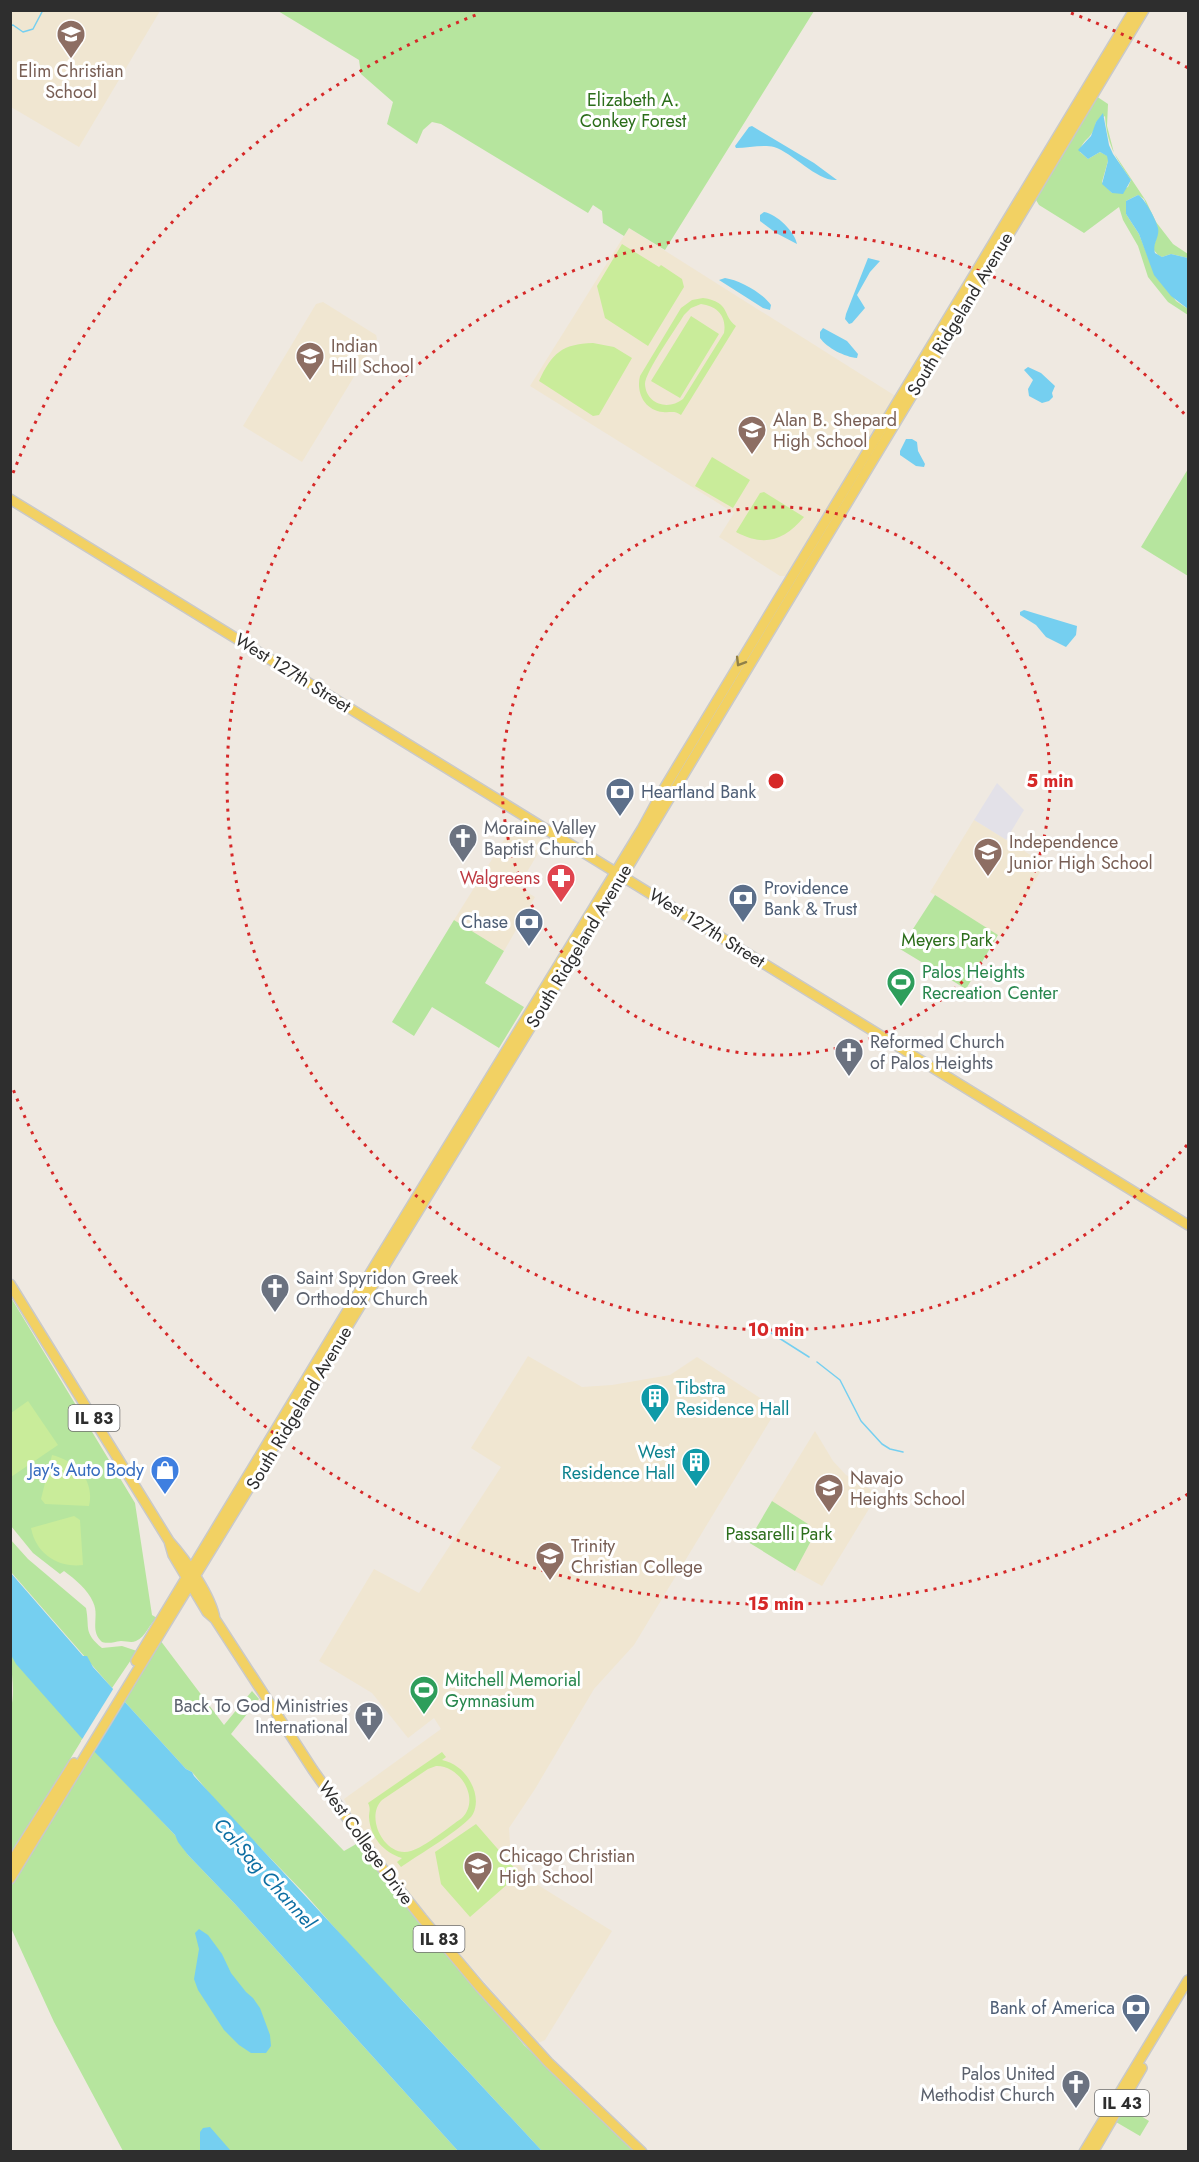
<svg xmlns="http://www.w3.org/2000/svg" width="1199" height="2162" viewBox="0 0 1199 2162" font-family="Jost,sans-serif">
  <style>
    .industrial { fill: #e3e1e8 }
    .education { fill: #f0e6d1 }
    .green { fill: #b6e59e; fill-rule: evenodd }
    .pitch { fill: #c9ec9a; fill-rule: evenodd }
    .water { fill: #75cff0 }
    .pier { fill: #efe9e1 }
    .lines { fill: none; stroke-linecap: round; stroke-linejoin: round }
    .stream { stroke: #75cff0; stroke-width: 1.5 }
    .major-casing { stroke: #c9c9c9; stroke-width: 12 }
    .major { stroke: #f2d163; stroke-width: 9 }
    .oneway { stroke: #908048 }
    .ring { fill: none; stroke: #d62828; stroke-width: 3; stroke-dasharray: 3 6 }
    .labels { text-anchor: middle; stroke-width: 6; stroke-linejoin: round; paint-order: stroke }
    .shield { fill: #fff; stroke: #6d6d6d; stroke-width: 1.5 }
    .shield-label { font-size: 16px; font-weight: bold; fill: #2e2e2e }
    .education-label { font-size: 18px; fill: #785e54; stroke: #fff; text-anchor: start }
    .park-label { font-size: 18px; fill: #2c6e1b; stroke: #fff }
    .street-label { font-size: 18px; fill: #2e2e2e; stroke: #fff }
    .service-label { font-size: 18px; fill: #4e5e75; stroke: #fff; text-anchor: start }
    .worship-label { font-size: 18px; fill: #5b616d; stroke: #fff; text-anchor: start }
    .health-label { font-size: 18px; fill: #be3a42; stroke: #fff; text-anchor: end }
    .leisure-label { font-size: 18px; fill: #27864d; stroke: #fff; text-anchor: start }
    .culture-label { font-size: 18px; fill: #0d838f; stroke: #fff; text-anchor: start }
    .shop-label { font-size: 18px; fill: #366cbe; stroke: #fff; text-anchor: end }
    .water-label { font-size: 20px; font-style: italic; fill: #0d6fa3; stroke: #fff }
    .centre { fill: #d62828; stroke: #fff; stroke-width: 3 }
    .ring-label { font-size: 18px; text-anchor: middle; font-weight: bold; fill: #d62828; stroke: #fff; stroke-width: 6; stroke-linejoin: round; paint-order: stroke }
  </style>
  <rect width="100%" height="100%" fill="#efe9e1"/>
  <path class="industrial" d="M997,783L1024,810L1006,840L974,820Z"/>
  <path class="education" d="M11,10L160,11L79,147L11,107Z
    M629,228L897,397L788,576H780L719,537L734,513L530,386Z
    M323,302L376,335L377,339L302,462L243,426L316,304Z
    M974,820L1045,864L1001,937L930,892Z
    M516,821L546,840L518,887L535,897L504,951L454,920Z
    M528,1356L582,1387L612,1385L670,1375L697,1357L777,1409L634,1645L594,1689L535,1789L509,1828L510,1844L516,1860L525,1872L538,1885L612,1931L545,2040L538,2043L412,1899L377,1853L355,1820L344,1799L441,1729L434,1718L408,1738L372,1693L319,1661L374,1569L419,1593L501,1467L471,1448Z
    M815,1431L833,1461L846,1475L878,1494L822,1586L795,1571L811,1541L802,1535L808,1524L772,1501Z"/>
  <path class="green" d="M278,11H814L665,250L629,228L624,236L603,223L602,211L593,205L588,213L441,124L432,122L423,130L417,144L387,124L393,102L361,74L359,60Z
    M1096,96L1108,104L1107,126L1114,153L1146,201L1156,222L1173,244L1188,254V258L1171,254L1162,257L1158,255L1153,249L1158,232L1144,199L1138,195L1126,201V214L1139,234L1150,262L1176,301L1188,309V315L1168,302L1148,277L1138,246L1123,220L1119,207L1084,233L1039,205L1036,200ZM1105,116C1107,144 1115,157 1131,180L1128,187L1112,193L1102,182L1108,161V156L1100,152L1088,159L1080,152C1082,138 1093,140 1096,122Z
    M1188,469V576L1141,547Z
    M935,895L998,935L966,989L900,949Z
    M454,920L504,951L485,983L524,1007L499,1048L432,1007L414,1036L392,1022Z
    M10,1296L135,1503L152,1615L157,1618C149,1624 146,1637 136,1641C131,1643 127,1641 121,1641C113,1642 110,1644 102,1642C89,1630 100,1616 93,1602C88,1590 75,1579 64,1571L60,1574L33,1553L11,1526Z
    M772,1501L808,1524L802,1535L811,1541L795,1571L748,1542Z
    M10,1539L28,1559L86,1608C90,1629 83,1632 102,1648L122,1646L137,1651L112,1688L11,1572Z
    M160,1640L224,1725L252,1691L259,1699L231,1734L344,1851L358,1843L381,1874L524,2045L636,2151H542L403,2001L368,1966L306,1895L218,1804L192,1772L186,1769L124,1701Z
    M11,1655L83,1738L11,1856L10,1713C16,1690 11,1678 11,1655Z
    M94,1750L175,1835L188,1855L235,1904L458,2151H123L54,2022L11,1928L10,1888Z
    M1125,2106L1149,2121L1140,2136L1116,2122Z"/>
  <path class="pitch" d="M622,244L659,267L661,265L682,279L684,287L648,346L605,318L597,286Z
    M703,298C731,302 722,316 736,326L681,415C674,410 670,413 663,412C644,410 636,392 640,376L681,308L692,300ZM701,304C717,306 727,316 724,333L683,399C668,411 646,404 645,384C645,372 677,327 684,315L691,308Z
    M691,316L719,334L680,398L651,381Z
    M593,343L614,347L632,358L599,415L593,416L539,381C552,353 562,344 593,343Z
    M712,457L750,480L733,508L695,486Z
    M764,492L804,517C784,541 764,547 736,532L760,493Z
    M28,1401L58,1445L11,1477V1413Z
    M52,1455C76,1461 95,1480 89,1506L45,1504L41,1499Z
    M74,1516L80,1520L83,1565C58,1568 36,1554 31,1528Z
    M442,1752L446,1757L442,1760C455,1763 465,1771 471,1783C476,1792 478,1804 473,1814C466,1827 415,1857 401,1867L397,1862L402,1858C384,1853 370,1837 369,1817C369,1811 371,1809 368,1803ZM436,1766C460,1765 481,1799 462,1818C450,1826 425,1847 411,1851C386,1859 364,1818 382,1800L428,1769Z
    M476,1824L517,1871L518,1875L470,1917L441,1884L435,1852Z"/>
  <path class="water" d="M1103,113L1109,145L1113,154L1131,180L1123,194L1112,193L1102,184L1108,161L1107,156L1100,152L1088,159L1078,150L1091,136L1096,122Z
    M752,126L814,163L837,180C818,182 793,153 774,147C763,144 748,148 736,148L735,146L749,127Z
    M1138,195C1144,197 1157,221 1158,228C1160,237 1152,244 1155,253L1162,257L1171,254L1188,258V309L1171,296L1154,275L1139,234L1126,214V201Z
    M764,212C777,214 795,232 797,244L776,233L760,221V215Z
    M868,258L880,261L870,272L857,295L865,308L852,323L849,324L845,319L846,314Z
    M725,278C739,280 763,293 771,305L770,310L763,308L719,280Z
    M823,328L847,341L858,354L857,358C845,357 827,348 820,338V332Z
    M1028,367L1041,373L1055,386L1052,393L1053,397L1049,401L1042,403L1029,396L1028,389L1033,380L1024,370Z
    M906,439H912L917,442L918,451L925,464L924,467L916,466L900,455V451Z
    M1024,610L1077,626L1076,635L1066,647L1046,637L1036,625L1020,615V612Z
    M10,1572L83,1656H87L93,1667L186,1769L192,1772L194,1776L542,2151H458L235,1904L188,1855L178,1842L175,1835L86,1743L16,1664L11,1655Z
    M199,1929L208,1935L222,1954L231,1973L246,1992L253,1998L260,2008L270,2035L271,2046L266,2053H251L239,2045L224,2030L198,1990L194,1979L199,1949L195,1933Z
    M210,2127L231,2151H200V2132L203,2128Z"/>
  <path class="pier" d="M115,1686L120,1692L92,1753L81,1741Z"/>
  <g class="lines">
    <path class="stream" d="M10,26L13,25L23,32L33,29L43,10
      M768,1331L809,1357
      M817,1362L840,1380L861,1421L882,1444L890,1449L903,1452"/>
    <g class="major-casing">
      <path id="major" d="M10,499L1188,1225
        M10,1284L169,1541C185,1559 211,1595 215,1619
        M169,1541L173,1555L207,1612L215,1619L313,1770L383,1869L422,1918L480,1987L548,2062L642,2152
        M136,1661L380,1257L642,829L662,792L1134,10
        M10,1864L74,1763
        M10,1879L596,920L1144,10
        M1084,2152L1188,1980
        M1093,2152L1142,2068"/>
    </g>
    <use href="#major" class="major"/>
  </g>
  <defs><path id="oneway-chevron" d="M-2-3.5L2.5 0L-2 3.5" fill="none" stroke-width="1.6" stroke-linecap="round" stroke-linejoin="round" transform="scale(1.5)"/></defs>
  <use class="oneway" href="#oneway-chevron" transform="translate(740 662) rotate(121)"/>
  <g class="ring">
    <circle cx="776" cy="781" r="274"/>
    <path d="M1187 1145A549 549 0 1 1 1187 417"/>
    <path d="M1188 1494A823 823 0 0 1 13 1089M13 473A823 823 0 0 1 481 13M1071 13A823 823 0 0 1 1188 68"/>
  </g>
  <defs>
    <g id="school-pin" transform="scale(1.5)"><path d="M0 17L-7.5 6A9.5 9.5 0 1 1 7.5 6Z" fill="#8d6e63" stroke="#fff"/><path d="M0-5L7-2L0 1L-7-2ZM-4 1L0 2.5L4 1V4Q0 6-4 4Z" fill="#fff"/></g>
    <g id="bank-pin" transform="scale(1.5)"><path d="M0 17L-7.5 6A9.5 9.5 0 1 1 7.5 6Z" fill="#5c6f8a" stroke="#fff"/><path d="M-6-4H6V4H-6ZM0-2.3a2.3 2.3 0 1 0 0 4.6a2.3 2.3 0 1 0 0-4.6Z" fill="#fff"/></g>
    <g id="church-pin" transform="scale(1.5)"><path d="M0 17L-7.5 6A9.5 9.5 0 1 1 7.5 6Z" fill="#6b7280" stroke="#fff"/><path d="M-1.2-6h2.4v3.5h3.3v2.4h-3.3V6h-2.4V-.1h-3.3v-2.4h3.3Z" fill="#fff"/></g>
    <g id="pharmacy-pin" transform="scale(1.5)"><path d="M0 17L-7.5 6A9.5 9.5 0 1 1 7.5 6Z" fill="#e0444e" stroke="#fff"/><path d="M-2-6h4v4h4v4h-4v4h-4v-4h-4v-4h4Z" fill="#fff"/></g>
    <g id="stadium-pin" transform="scale(1.5)"><path d="M0 17L-7.5 6A9.5 9.5 0 1 1 7.5 6Z" fill="#2e9e5b" stroke="#fff"/><path d="M0-5a6.5 5 0 1 0 0 10a6.5 5 0 1 0 0-10ZM-3.5-1.8h7v3.6h-7Z" fill="#fff"/></g>
    <g id="building-pin" transform="scale(1.5)"><path d="M0 17L-7.5 6A9.5 9.5 0 1 1 7.5 6Z" fill="#0f9aa8" stroke="#fff"/><path d="M-4-6H4V6H1V3H-1V6H-4ZM-2.5-4.3h1.7v1.8h-1.7ZM.8-4.3h1.7v1.8H.8ZM-2.5-1h1.7V.8h-1.7ZM.8-1h1.7V.8H.8Z" fill="#fff"/></g>
    <g id="shop-pin" transform="scale(1.5)"><path d="M0 17L-7.5 6A9.5 9.5 0 1 1 7.5 6Z" fill="#3f7fe0" stroke="#fff"/><path d="M-5-2.5h2.3a2.7 3.5 0 0 1 5.4 0H5L5.5 6h-11ZM-1.5-2.5h3a1.5 2.3 0 0 0-3 0Z" fill="#fff"/></g>
    <g id="university-pin" transform="scale(1.5)"><path d="M0 17L-7.5 6A9.5 9.5 0 1 1 7.5 6Z" fill="#8d6e63" stroke="#fff"/><path d="M0-5L7-2L0 1L-7-2ZM-4 1L0 2.5L4 1V4Q0 6-4 4Z" fill="#fff"/></g>
  </defs>
  <g fill-rule="evenodd">
    <use href="#school-pin" x="71" y="34"/>
    <use href="#school-pin" x="310" y="356"/>
    <use href="#school-pin" x="752" y="430"/>
    <use href="#bank-pin" x="620" y="792"/>
    <use href="#church-pin" x="463" y="838"/>
    <use href="#school-pin" x="988" y="852"/>
    <use href="#pharmacy-pin" x="561" y="878"/>
    <use href="#bank-pin" x="743" y="898"/>
    <use href="#bank-pin" x="529" y="922"/>
    <use href="#stadium-pin" x="901" y="982"/>
    <use href="#church-pin" x="849" y="1052"/>
    <use href="#church-pin" x="275" y="1288"/>
    <use href="#building-pin" x="655" y="1398"/>
    <use href="#building-pin" x="696" y="1462"/>
    <use href="#shop-pin" x="165" y="1470"/>
    <use href="#school-pin" x="829" y="1488"/>
    <use href="#university-pin" x="550" y="1556"/>
    <use href="#stadium-pin" x="424" y="1690"/>
    <use href="#church-pin" x="369" y="1716"/>
    <use href="#school-pin" x="478" y="1866"/>
    <use href="#bank-pin" x="1136" y="2008"/>
    <use href="#church-pin" x="1076" y="2084"/>
  </g>
  <g class="labels">
    <g class="shield">
      <rect x="68.5" y="1405" width="51" height="26" rx="4.5"/>
      <rect x="413.5" y="1926" width="51" height="26" rx="4.5"/>
      <rect x="1095" y="2090" width="54" height="26" rx="4.5"/>
    </g>
    <g class="shield-label">
      <text x="94" y="1424">IL 83</text>
      <text x="439" y="1945">IL 83</text>
      <text x="1122" y="2109">IL 43</text>
    </g>
    <g class="education-label">
      <text x="71" y="77" text-anchor="middle">Elim Christian<tspan x="71" dy="21">School</tspan></text>
      <text x="331" y="352">Indian<tspan x="331" dy="21">Hill School</tspan></text>
      <text x="773" y="426">Alan B. Shepard<tspan x="773" dy="21">High School</tspan></text>
      <text x="1009" y="848">Independence<tspan x="1009" dy="21">Junior High School</tspan></text>
      <text x="850" y="1484">Navajo<tspan x="850" dy="21">Heights School</tspan></text>
      <text x="571" y="1552">Trinity<tspan x="571" dy="21">Christian College</tspan></text>
      <text x="499" y="1862">Chicago Christian<tspan x="499" dy="21">High School</tspan></text>
    </g>
    <g class="park-label">
      <text x="633" y="106">Elizabeth A.<tspan x="633" dy="21">Conkey Forest</tspan></text>
      <text x="947" y="946">Meyers Park</text>
      <text x="779" y="1540">Passarelli Park</text>
    </g>
    <g class="street-label">
      <text transform="translate(960 314) rotate(-59)" y="6">South Ridgeland Avenue</text>
      <text transform="translate(293 673) rotate(32)" y="6">West 127th Street</text>
      <text transform="translate(707 928) rotate(32)" y="6">West 127th Street</text>
      <text transform="translate(579 946) rotate(-59)" y="6">South Ridgeland Avenue</text>
      <text transform="translate(299 1408) rotate(-59)" y="6">South Ridgeland Avenue</text>
      <text transform="translate(366 1843) rotate(54)" y="6">West College Drive</text>
    </g>
    <g class="service-label">
      <text x="641" y="798">Heartland Bank</text>
      <text x="764" y="894">Providence<tspan x="764" dy="21">Bank &amp; Trust</tspan></text>
      <text x="508" y="928" text-anchor="end">Chase</text>
      <text x="1115" y="2014" text-anchor="end">Bank of America</text>
    </g>
    <g class="worship-label">
      <text x="484" y="834">Moraine Valley<tspan x="484" dy="21">Baptist Church</tspan></text>
      <text x="870" y="1048">Reformed Church<tspan x="870" dy="21">of Palos Heights</tspan></text>
      <text x="296" y="1284">Saint Spyridon Greek<tspan x="296" dy="21">Orthodox Church</tspan></text>
      <text x="348" y="1712" text-anchor="end">Back To God Ministries<tspan x="348" dy="21">International</tspan></text>
      <text x="1055" y="2080" text-anchor="end">Palos United<tspan x="1055" dy="21">Methodist Church</tspan></text>
    </g>
    <g class="health-label">
      <text x="540" y="884">Walgreens</text>
    </g>
    <g class="leisure-label">
      <text x="922" y="978">Palos Heights<tspan x="922" dy="21">Recreation Center</tspan></text>
      <text x="445" y="1686">Mitchell Memorial<tspan x="445" dy="21">Gymnasium</tspan></text>
    </g>
    <g class="culture-label">
      <text x="676" y="1394">Tibstra<tspan x="676" dy="21">Residence Hall</tspan></text>
      <text x="675" y="1458" text-anchor="end">West<tspan x="675" dy="21">Residence Hall</tspan></text>
    </g>
    <g class="shop-label">
      <text x="144" y="1476">Jay's Auto Body</text>
    </g>
    <g class="water-label">
      <text transform="translate(265 1873) rotate(48)" y="7">Cal-Sag Channel</text>
    </g>
  </g>
  <circle cx="776" cy="781" r="9" class="centre"/>
  <g class="ring-label">
    <text x="1050" y="787">5 min</text>
    <text x="776" y="1336">10 min</text>
    <text x="776" y="1610">15 min</text>
  </g>
  <rect width="1199" height="2162" fill="none" stroke="#2e2e2e" stroke-width="24"/>
</svg>
